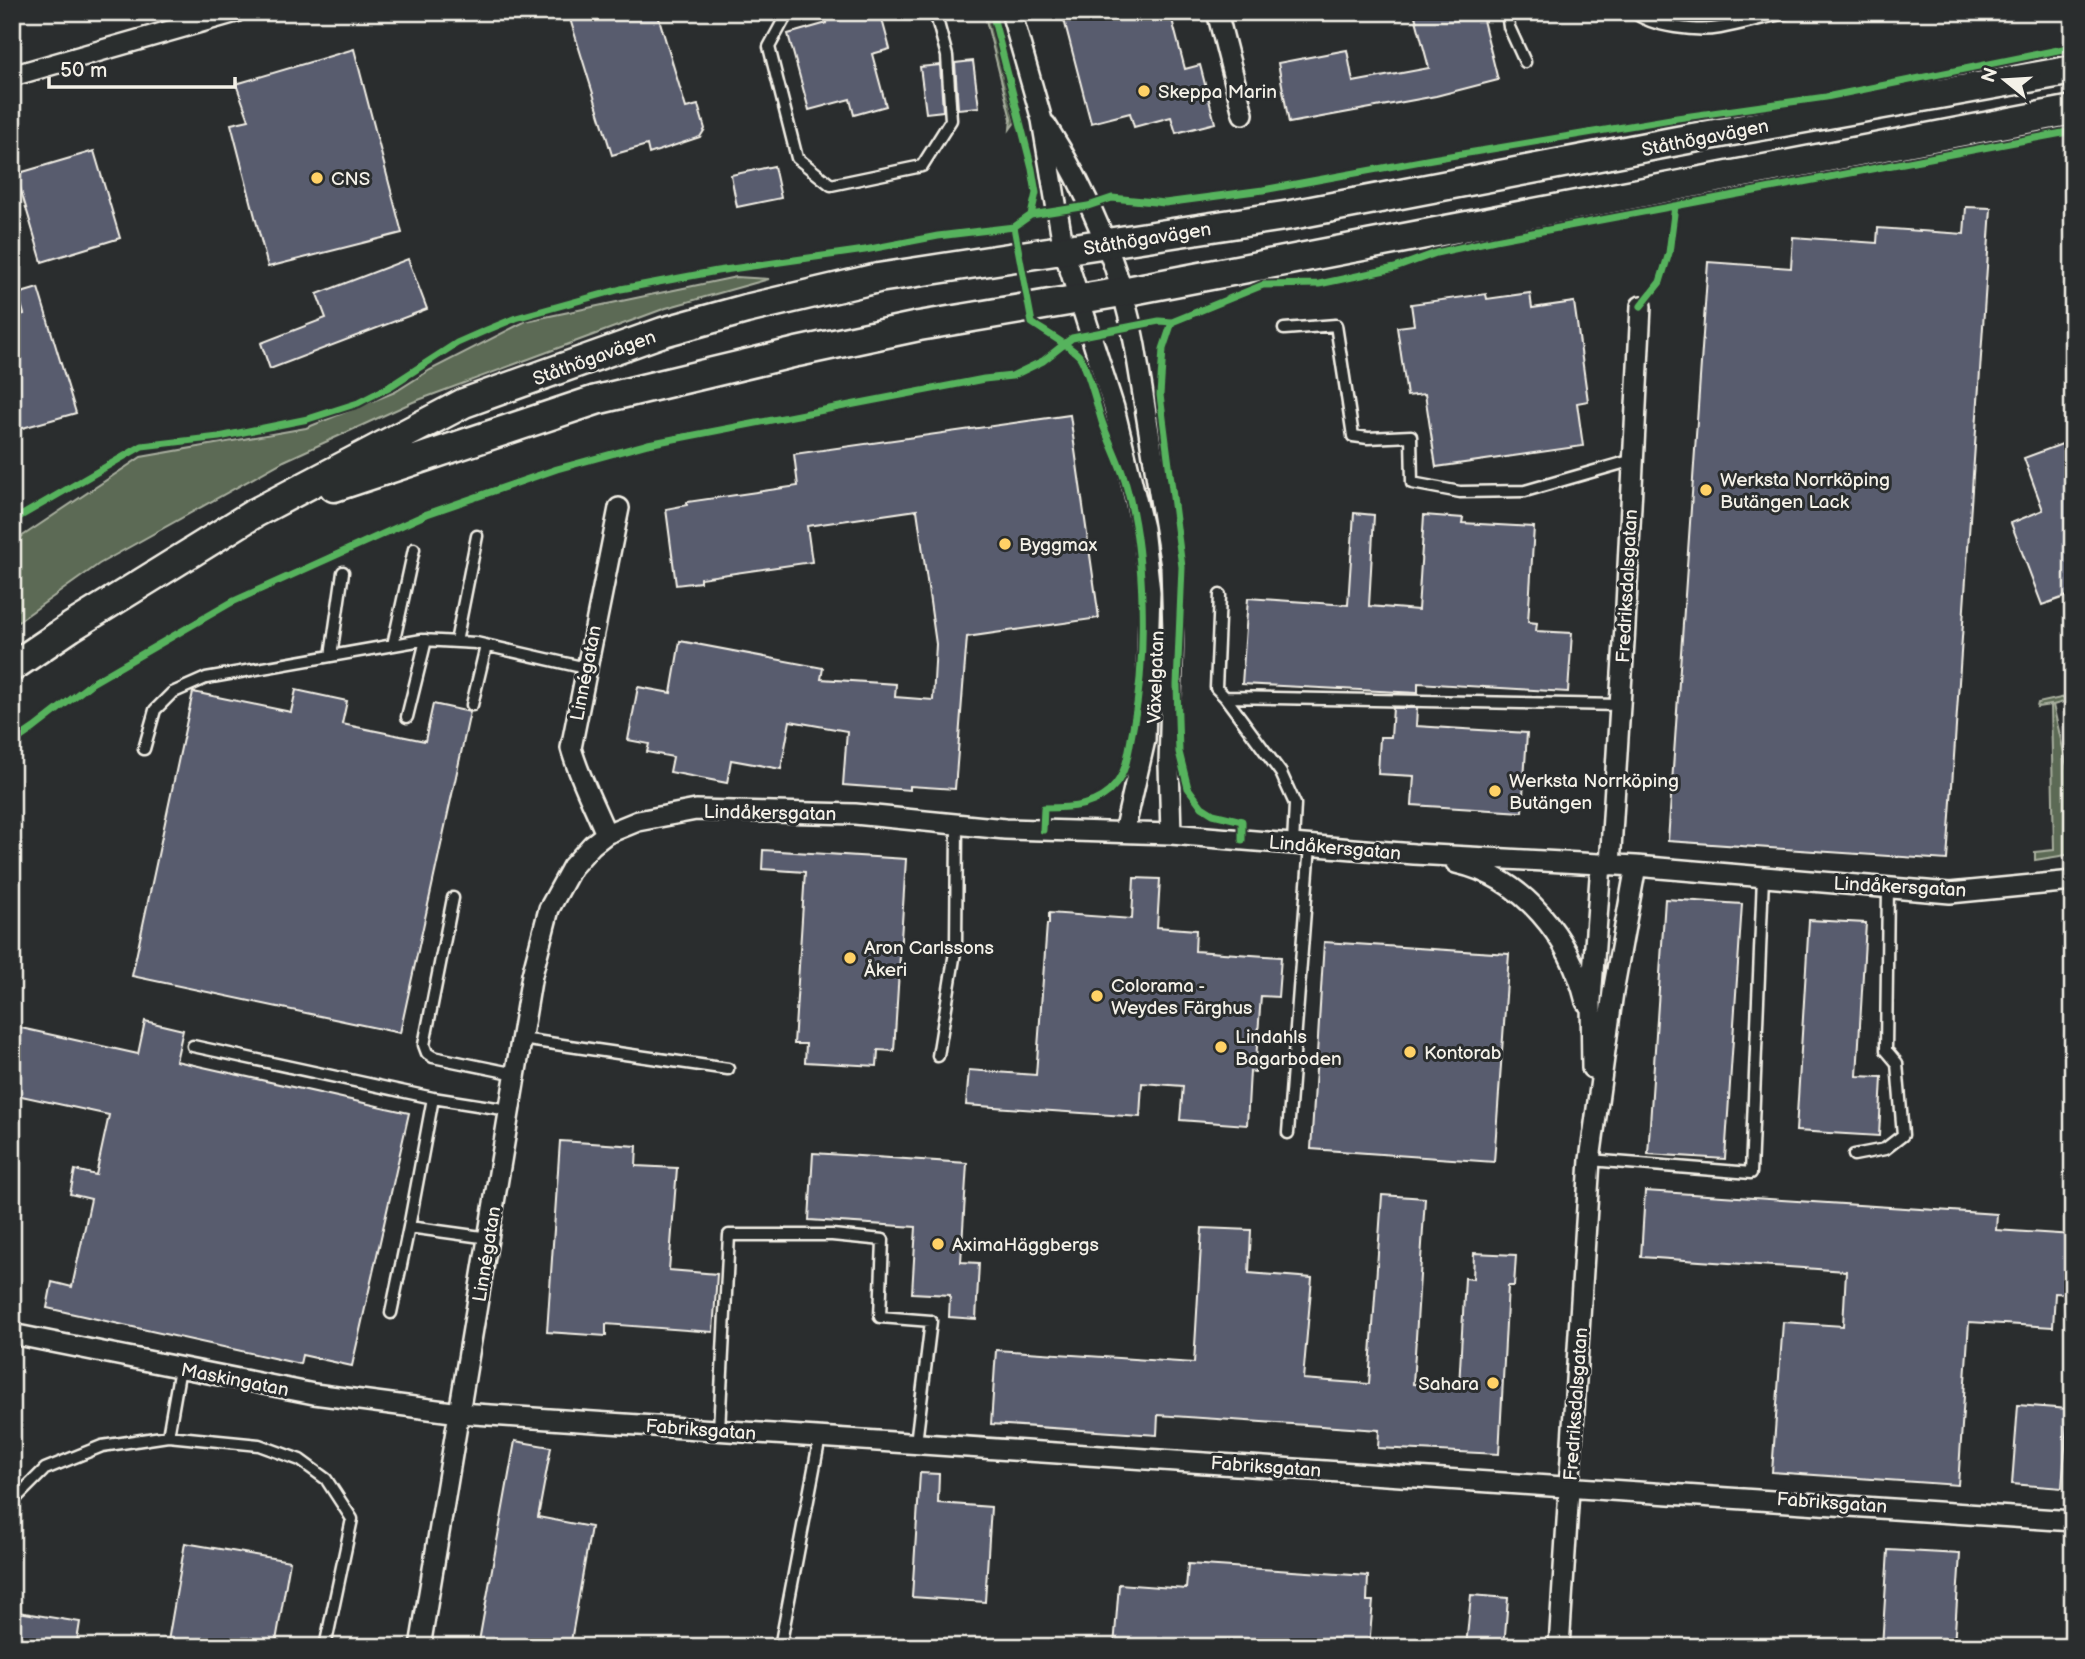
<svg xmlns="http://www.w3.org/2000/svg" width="2085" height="1659" viewBox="0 0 2085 1659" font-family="'Balsamiq Sans',sans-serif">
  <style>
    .grass { fill: #5c6b54; stroke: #a8ae9e; stroke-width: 2 }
    .building { fill: #595c6e; stroke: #f4f1e8; stroke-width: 2 }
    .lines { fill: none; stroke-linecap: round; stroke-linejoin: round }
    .lane-casing { stroke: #f4f1e8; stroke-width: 15 }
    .street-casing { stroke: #f4f1e8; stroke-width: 24 }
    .secondary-casing { stroke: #f4f1e8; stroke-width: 33 }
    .lane { stroke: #2a2d2e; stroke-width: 10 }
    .street { stroke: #2a2d2e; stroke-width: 19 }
    .secondary { stroke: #2a2d2e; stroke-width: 28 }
    .cycleway-casing { stroke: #2a2d2e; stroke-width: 11 }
    .cycleway { stroke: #56b35d; stroke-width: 7 }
    .poi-dot { fill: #ffd166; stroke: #2a2d2e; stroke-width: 2.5 }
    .labels { text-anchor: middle; stroke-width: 6; stroke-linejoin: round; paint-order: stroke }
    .poi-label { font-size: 19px; fill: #f4f1e8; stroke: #2a2d2e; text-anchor: start }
    .street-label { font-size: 19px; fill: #f4f1e8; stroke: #2a2d2e }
  </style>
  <rect width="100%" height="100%" fill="#2a2d2e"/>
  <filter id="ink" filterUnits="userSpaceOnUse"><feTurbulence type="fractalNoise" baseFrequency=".0143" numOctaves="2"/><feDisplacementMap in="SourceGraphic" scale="14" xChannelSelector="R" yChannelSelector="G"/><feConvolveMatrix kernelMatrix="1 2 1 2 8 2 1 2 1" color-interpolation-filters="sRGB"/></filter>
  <g filter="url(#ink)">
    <path class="grass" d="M984,12H989L1015,122L1010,129L1011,119Z
      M736,277L769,279L666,308L413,402L284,461L99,564L12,626V543L141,457L306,428L395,392L430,370L526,321Z
      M2070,696L2071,700L2053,705L2073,792V854L2035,860V852L2054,850L2051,705L2037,707L2038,703Z"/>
    <path class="building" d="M592,12H657L686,108L698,105L705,129L700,137L649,154L647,145L612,155L570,19Z
      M824,12H880L890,49L872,54L886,106L854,115L850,99L809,110L788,34L827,23Z
      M1062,12H1170L1185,69L1200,65L1215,123L1176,133L1171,117L1134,127L1130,113L1091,123Z
      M1414,12H1481L1498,80L1436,96L1289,123L1278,63L1347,50L1353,82L1429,68Z
      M354,49L402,233L268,267L231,124L249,120L236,84Z
      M973,61L979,107L958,109L955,63Z
      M940,65L943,111L926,113L920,67Z
      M94,151L120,238L42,262L16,174Z
      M774,166L781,198L737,207L731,175Z
      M1966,207L1991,208L1947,860L1668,841L1708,262L1791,268L1793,237L1877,243L1878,228L1964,234Z
      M408,259L427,309L270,369L261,343L326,318L317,294Z
      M38,288L76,413L12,431V317L24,314L18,294Z
      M1530,293L1532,308L1574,302L1588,401L1577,403L1583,446L1436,467L1425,394L1407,396L1397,327L1414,325L1411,304L1486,294L1487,299Z
      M1070,415L1099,618L967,637L955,789L910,786V790L843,785L847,731L790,721L781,769L731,760L727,783L670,772L673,757L647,752L649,744L628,740L638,687L671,693L680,641L823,668L821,679L896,684L895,697L933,700L936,644L917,510L807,526L812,562L700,578V582L676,585L666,509L687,505V502L798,486L794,454Z
      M2073,440V594L2042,605L2011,523L2043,510L2024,458Z
      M1354,513L1374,515L1369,606L1418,610L1424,515L1463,518L1462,523L1534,527L1528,622L1537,623L1536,631L1572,633L1568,692L1418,683V693L1242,684L1248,598L1348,605Z
      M296,690L347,701L342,724L425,741L433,704L470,712L400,1033L132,976L193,692L291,712Z
      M1393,708H1417L1416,726L1527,733L1522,812L1412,805L1414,776L1378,774L1380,737H1391Z
      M763,850L906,859L894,1051L878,1050L877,1066L805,1062L806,1044H794L805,872L762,869Z
      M1134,878L1160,879L1157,927L1196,930L1195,951L1281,957L1278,997L1261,996L1255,1072L1250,1071L1247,1125L1180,1120L1183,1086L1142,1083L1140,1117L966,1105L969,1070L1036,1075L1047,924H1049V913L1132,919Z
      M1665,899L1742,904L1725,1159L1648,1154Z
      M1809,920L1866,923L1857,1076L1882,1077L1879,1136L1796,1131Z
      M1324,942L1509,954L1494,1162L1311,1149Z
      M145,1021L183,1030L176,1061L409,1113L352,1366L302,1355L300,1364L47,1308L52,1282L72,1287L91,1199L70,1194L75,1170L96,1175L109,1115L12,1094V1026L138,1054Z
      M560,1141L637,1146L636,1166L677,1168L669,1270L717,1274L713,1332L606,1324V1336L547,1332Z
      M813,1153L967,1163L961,1262L979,1263L976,1319L949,1317L950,1295L912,1293L916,1227L809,1220Z
      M1645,1191L1997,1214L1996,1230L2073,1235V1294L2055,1293L2053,1327L1969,1322L1958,1485L1772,1472L1783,1322L1843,1326L1846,1271L1641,1257Z
      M1382,1195L1425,1198L1413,1384L1459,1387L1465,1278L1473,1279L1474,1253L1516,1255L1514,1286H1508L1499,1454L1378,1448L1379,1430L1158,1415L1157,1435L991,1424L996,1350L1194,1363L1202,1228L1251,1230L1249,1273L1312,1278L1303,1379L1369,1384Z
      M2018,1405L2068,1409L2062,1488L2012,1484Z
      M515,1441L551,1447L538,1517L591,1527L570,1647H478Z
      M920,1473L939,1474L938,1503L991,1507L985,1602L912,1597Z
      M185,1543L290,1561L275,1647H167Z
      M1888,1550L1960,1554L1954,1647H1882Z
      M1188,1564L1368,1576L1367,1601H1373L1369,1647H1114L1119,1584L1186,1589Z
      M1471,1595L1508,1598L1504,1647H1466Z
      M12,1611L80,1622L76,1647H12Z"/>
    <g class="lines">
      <g class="lane-casing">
        <path id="lane" d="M788,12L769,47L797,158L831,185L922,166L951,120L947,56L935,12
          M1507,12L1509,27L1525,62
          M1634,12C1651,27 1698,32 1720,28C1744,24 1767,16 1791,12
          M1284,329L1336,325L1353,436L1368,438L1411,436L1412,483L1460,492L1525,491L1633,460
          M1220,595L1216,688L1225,697L1620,705
          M456,642L477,536
          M393,645L414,549
          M331,656L343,572
          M1225,697L1281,773L1295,804L1293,844
          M472,705L486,646
          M407,717L426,640
          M144,749L155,710L172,693L206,678L422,640L476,643L586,668
          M453,898L424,1045L427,1053L433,1057L516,1074
          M521,1039L728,1069
          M193,1046L433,1098L509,1110
          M938,1056L956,946L957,824
          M1288,1133L1310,845
          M1854,1155L1885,1149L1903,1135L1897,1063L1886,1050L1888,887
          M1590,1160L1751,1173L1763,877
          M409,1227L433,1098
          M391,1313L409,1227L489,1238
          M719,1430L729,1235H832L883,1240L880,1317L931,1321L916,1443
          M168,1436L180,1368
          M12,1502L45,1469L102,1446L168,1436L259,1445L300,1460L326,1479L352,1519L325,1647
          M780,1647L820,1437"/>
      </g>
      <g class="street-casing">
        <path id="street" d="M1011,12L1042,120L1064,251L1114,408L1143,528L1150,592L1145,740L1124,832
          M1217,12L1243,114
          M12,76L236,12
          M1046,125C1087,189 1122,271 1135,346L1171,566L1173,632L1169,764L1171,834
          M606,834C594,805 579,777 571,748L619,508
          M1456,863C1524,878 1570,937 1586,1002
          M1610,865L1625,626L1641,306
          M1592,1068L1591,1000L1601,864
          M12,1334L314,1394L460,1413C997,1449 1535,1480 2073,1521
          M420,1647L532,975L549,909L572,867L592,845L606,834L638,821L696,810L855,814L1005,829L1171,834L1414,854L1636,866L1950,893L2073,881
          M1559,1647L1590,1160L1613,992L1636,866"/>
      </g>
      <g class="secondary-casing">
        <path id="secondary" d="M334,487L596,400L797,352L919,326L1122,292L2073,110
          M12,667L71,627L255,513L464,403L663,332L746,309L878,278L1291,215L1693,138L2073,70"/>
      </g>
      <use href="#lane" class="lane"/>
      <use href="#street" class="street"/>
      <use href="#secondary" class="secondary"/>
      <g class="cycleway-casing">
        <path id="cycleway" d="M992,12L1032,169L1036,193L1031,215
          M1014,227L1032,323C1042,330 1075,349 1080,357C1089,372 1096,403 1102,422C1109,442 1119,461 1125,481C1146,551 1147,657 1133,728C1129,747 1128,768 1116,784C1098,807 1071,808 1044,808L1043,830
          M1641,306L1660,282L1669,253L1675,206
          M1172,322L1163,349L1160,395L1182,567L1177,685L1179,752L1188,788L1202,807L1213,814L1242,821V840
          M12,521L142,446L219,437L308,419L358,403L389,387L457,343L482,332L516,318L621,289L717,271L865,250L938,236L1014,227L1031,215L1088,206L1112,198L1165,203L1263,190L1432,159L1677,118L1826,97L2073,47
          M12,743L34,728L92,683L232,602L427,514L557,469L648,444L984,379L1012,376L1043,361L1072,338L1159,321L1172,322L1263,285L1319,284L1395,268L1436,253L1495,240L2073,131"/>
      </g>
      <use href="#cycleway" class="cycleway"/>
    </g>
  </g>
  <g class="poi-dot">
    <circle cx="1144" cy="91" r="7"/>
    <circle cx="317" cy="178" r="7"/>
    <circle cx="1706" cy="490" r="7"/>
    <circle cx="1005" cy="544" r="7"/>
    <circle cx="1495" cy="791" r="7"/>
    <circle cx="850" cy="958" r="7"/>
    <circle cx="1097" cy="996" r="7"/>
    <circle cx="1221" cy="1047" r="7"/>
    <circle cx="1410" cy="1052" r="7"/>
    <circle cx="938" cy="1244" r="7"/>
    <circle cx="1493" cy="1383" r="7"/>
  </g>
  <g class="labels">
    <g class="poi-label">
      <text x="1158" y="98">Skeppa Marin</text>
      <text x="331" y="185">CNS</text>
      <text x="1720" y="486">Werksta Norrköping<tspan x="1720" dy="22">Butängen Lack</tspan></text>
      <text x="1019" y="551">Byggmax</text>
      <text x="1509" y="787">Werksta Norrköping<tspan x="1509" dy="22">Butängen</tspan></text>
      <text x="864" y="954">Aron Carlssons<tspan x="864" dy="22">Åkeri</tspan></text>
      <text x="1111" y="992">Colorama -<tspan x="1111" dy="22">Weydes Färghus</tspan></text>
      <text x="1235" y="1043">Lindahls<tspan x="1235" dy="22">Bagarboden</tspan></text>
      <text x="1424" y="1059">Kontorab</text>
      <text x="952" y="1251">AximaHäggbergs</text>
      <text x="1479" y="1390" text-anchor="end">Sahara</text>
    </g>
    <g class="street-label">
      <text transform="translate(1705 137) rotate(-11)" y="7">Ståthögavägen</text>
      <text transform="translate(1147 238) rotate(-9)" y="7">Ståthögavägen</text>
      <text transform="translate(594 357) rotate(-20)" y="7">Ståthögavägen</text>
      <text transform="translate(1626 586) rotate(-87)" y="7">Fredriksdalsgatan</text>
      <text transform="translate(585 673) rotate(-79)" y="7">Linnégatan</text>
      <text transform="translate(1155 677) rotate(-88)" y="7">Växelgatan</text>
      <text transform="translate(770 812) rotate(1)" y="7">Lindåkersgatan</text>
      <text transform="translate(1335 847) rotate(5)" y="7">Lindåkersgatan</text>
      <text transform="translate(1900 886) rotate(3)" y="7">Lindåkersgatan</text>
      <text transform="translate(486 1254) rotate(-81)" y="7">Linnégatan</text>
      <text transform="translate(235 1379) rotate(11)" y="7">Maskingatan</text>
      <text transform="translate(1575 1404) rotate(-86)" y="7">Fredriksdalsgatan</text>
      <text transform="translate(701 1429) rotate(4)" y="7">Fabriksgatan</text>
      <text transform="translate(1266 1466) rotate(4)" y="7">Fabriksgatan</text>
      <text transform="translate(1832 1502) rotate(4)" y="7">Fabriksgatan</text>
    </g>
  </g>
  <rect width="2085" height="1659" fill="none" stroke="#2a2d2e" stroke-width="42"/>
  <rect x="21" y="21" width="2043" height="1617" fill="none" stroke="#f4f1e8" stroke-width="2.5" filter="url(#ink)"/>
  <g transform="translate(2005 80) rotate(288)" stroke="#2a2d2e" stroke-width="5" paint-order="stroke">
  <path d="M0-5L12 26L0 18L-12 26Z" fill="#f4f1e8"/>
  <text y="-10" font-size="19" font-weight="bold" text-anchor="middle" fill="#f4f1e8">N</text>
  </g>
  <path d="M49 77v10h186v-10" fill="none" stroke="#f4f1e8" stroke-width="3.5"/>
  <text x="60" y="77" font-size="21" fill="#f4f1e8" stroke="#2a2d2e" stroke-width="5" paint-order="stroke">50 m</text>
</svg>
